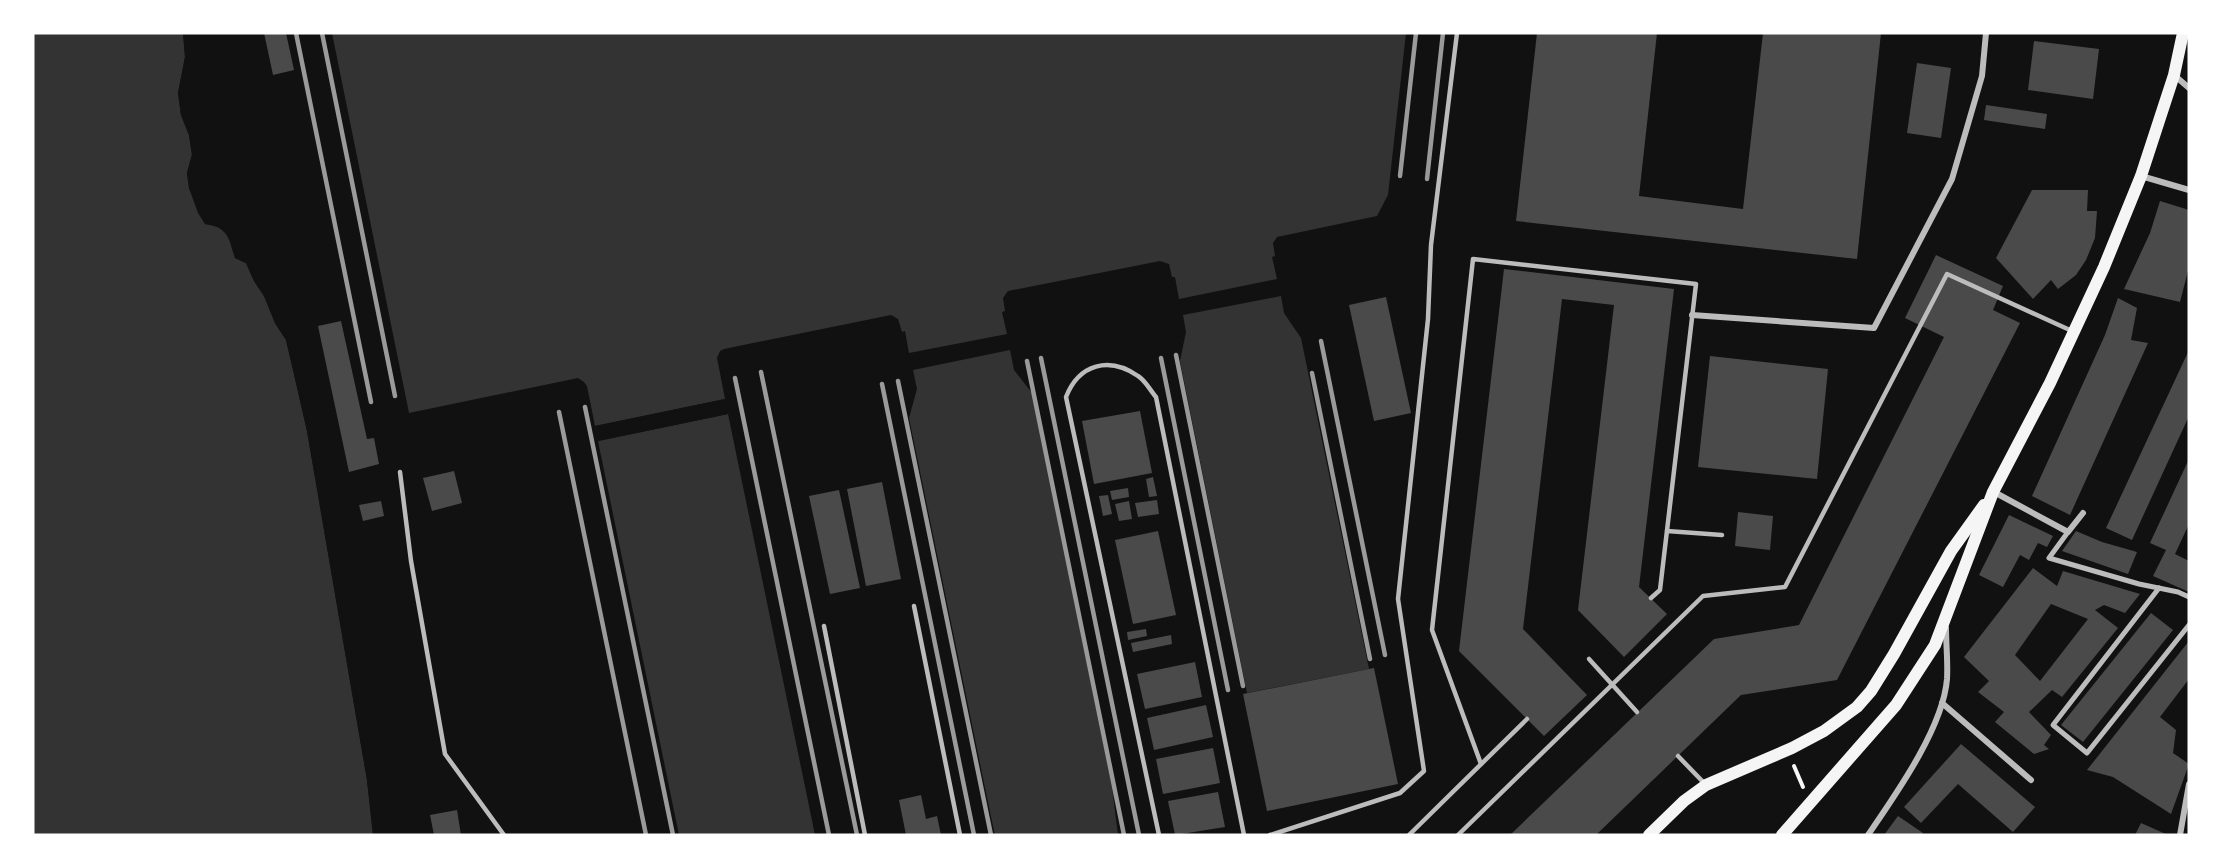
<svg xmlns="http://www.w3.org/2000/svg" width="2222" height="868" font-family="Jost,sans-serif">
  <rect width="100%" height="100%" fill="#111"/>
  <g fill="#333">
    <path d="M33,33H183L185,57L178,93L181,115L189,135L192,155L187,173L189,188L205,224C228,227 229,238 235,258L246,263L254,281L264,296L275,323L286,340L294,374L307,431L367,780L373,835H33Z"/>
    <path d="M332,33H1406L1388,195L1377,216L1277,237L1273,243L1275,256L1272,257L1277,279L1179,299L1175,277H1172L1169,264L1160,261L1008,291L1003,298L1005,311L1002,312L1007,334L909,353L905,331L902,332L898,319L891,315L724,349L720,351L717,358L725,399L595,426L587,386L584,382L578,378L409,413Z"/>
    <path d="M1281,296L1284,313L1301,338L1369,669L1247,693L1180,361L1186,332L1183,315Z"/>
    <path d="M1010,350L1014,370L1032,393L1112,787L1118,835H995L990,812L909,418L917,389L913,370Z"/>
    <path d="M728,414L815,835H679L598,441Z"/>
  </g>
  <g fill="#111">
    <path d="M183,33H186L188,57L181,94L184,114L192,135L195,154L190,174L192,187L201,212L207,221L219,223L230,233L237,255L249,261L256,279L267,295L277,322L289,339L297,374L310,430L370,779L376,835H373L367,780L307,431L286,340L275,323L264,296L254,281L246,263L235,258L228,235L218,226L205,224L198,213L189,188L187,173L192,154L189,135L181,115L178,93L185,57Z"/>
    <path d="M725,399L726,402L595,429V426Z"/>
    <path d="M727,411L728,414L598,441L597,438Z"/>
  </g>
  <g fill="#4a4a4a" fill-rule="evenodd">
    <path d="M264,33H286L294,70L273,75Z"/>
    <path d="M1537,33H1657L1639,196L1743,209L1763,33H1881L1857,259L1516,221Z"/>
    <path d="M2034,41L2099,49L2093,99L2028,90Z"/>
    <path d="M1917,63L1951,68L1941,138L1907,133Z"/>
    <path d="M1986,105L2047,114L2045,129L1984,120Z"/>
    <path d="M2032,190H2088L2087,211H2097L2095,238L2086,260L2076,275L2058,289L2051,280L2033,299L1996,258Z"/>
    <path d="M2160,201L2189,210V267L2180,302L2124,289L2150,233Z"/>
    <path d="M1936,255L2003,286L1993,310L2020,323L1837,680L1741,695L1596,835H1510L1714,639L1799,625L1944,337L1905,318Z"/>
    <path d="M1504,269L1674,289L1639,587L1667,614L1624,657L1578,610L1614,305L1562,299L1523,629L1587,695L1544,736L1459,651Z"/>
    <path d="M1386,297L1411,413L1374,421L1349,305Z"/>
    <path d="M2118,298L2137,308L2131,340L2148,343L2070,515L2032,496L2105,335Z"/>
    <path d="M341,321L367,439L374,438L379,464L349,472L318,326Z"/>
    <path d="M2189,350V416L2132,540L2106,528Z"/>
    <path d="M1710,356L1828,369L1817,479L1698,467Z"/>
    <path d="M1140,411L1152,473L1094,484L1082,421Z"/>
    <path d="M2189,459V524L2175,554L2189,561V592L2153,576L2166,550L2150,543Z"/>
    <path d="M454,471L462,503L432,511L423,478Z"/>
    <path d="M1153,477L1157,496L1149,497L1146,479Z"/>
    <path d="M882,482L901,579L866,586L847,489Z"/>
    <path d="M1128,488L1129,497L1112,500L1110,491Z"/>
    <path d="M839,490L860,588L830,594L809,496Z"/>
    <path d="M1108,495L1112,514L1103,516L1099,496Z"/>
    <path d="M1157,500L1159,514L1138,517L1135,503Z"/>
    <path d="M381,501L384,516L363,521L359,505Z"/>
    <path d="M1129,501L1132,519L1119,521L1115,504Z"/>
    <path d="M1738,512L1773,516L1770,550L1735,546Z"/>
    <path d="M2009,515L2053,536L2047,547L2038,543L2029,560L2020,555L2003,587L1979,575Z"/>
    <path d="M1158,531L1176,615L1133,624L1115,540Z"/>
    <path d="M2076,531L2102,542L2137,552L2128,574L2062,551Z"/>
    <path d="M2033,568L2057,586L2063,571L2140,594L2125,613L2104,605L2095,610L2118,628L2062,697L2052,690L2029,712L2051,735L2044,745L2049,749L2034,754L1995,722L2004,712L1978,692L1989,681L1964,657ZM2051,604L2088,619L2040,681L2015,655Z"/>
    <path d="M2151,613L2173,630L2083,742L2061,725Z"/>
    <path d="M1146,629L1147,636L1128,640L1127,632Z"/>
    <path d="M1171,635L1172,644L1133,652L1131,643Z"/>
    <path d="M2189,641V679L2160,717L2176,730L2173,753L2189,764L2171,814L2113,777L2087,770Z"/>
    <path d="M1195,662L1202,697L1145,709L1137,674Z"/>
    <path d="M1374,668L1398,784L1267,811L1243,694Z"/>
    <path d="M1206,705L1213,737L1154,750L1147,718Z"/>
    <path d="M1961,744L2035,807L2013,832L1958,784L1921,823L1904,807Z"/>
    <path d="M1213,748L1220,783L1163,794L1156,759Z"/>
    <path d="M1218,792L1225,827L1175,835L1168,801Z"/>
    <path d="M921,795L926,819L937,816L941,835H906L899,800Z"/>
    <path d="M457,810L461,835H434L430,815Z"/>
    <path d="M1898,816L1923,833L1922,835H1884Z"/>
    <path d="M2141,823L2168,835H2135Z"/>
  </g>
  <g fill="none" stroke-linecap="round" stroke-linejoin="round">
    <path stroke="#f5f5f5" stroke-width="4" d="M1794,766L1803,787"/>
    <g stroke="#bcbcbc" stroke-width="4.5">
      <path d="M400,472L411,561L445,754L504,835"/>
      <path d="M1667,531L1722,535"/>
      <path d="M914,606L960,835"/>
      <path d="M824,626L865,835"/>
      <path d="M1589,659L1637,712"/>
      <path d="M1678,756L1706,785"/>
      <path d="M1481,764L1432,630L1473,259L1696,284L1660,590L1651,598"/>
      <path d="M1159,835L1066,397C1079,364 1109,356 1138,376C1145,380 1150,390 1156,397L1244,835"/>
      <path d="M1270,835L1400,793L1424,771L1398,599L1428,319L1431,245L1457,33"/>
      <path d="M1409,835L1527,719"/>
      <path d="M1458,835L1703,596L1785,587L1947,274L2072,331"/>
    </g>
    <g stroke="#bcbcbc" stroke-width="5">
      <path d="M2068,532L2049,558L2139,584L2178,592L2189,597"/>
      <path d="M2159,588L2053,725L2087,753L2189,625"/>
    </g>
    <g stroke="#bcbcbc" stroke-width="6">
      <path d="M2174,75L2189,88"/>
      <path d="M2141,176L2189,190"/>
      <path d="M1692,315L1874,328L1952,179L1982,76L1986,33"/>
      <path d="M1994,492L2068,532L2083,513"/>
      <path d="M1942,703L2031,780"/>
      <path d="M1868,835C1896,794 1943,728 1947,679C1948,662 1946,645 1946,628"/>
      <path d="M2180,835L2189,784"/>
    </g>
    <g stroke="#f5f5f5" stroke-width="12">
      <path d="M1649,835L1684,801L1706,785L1792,748L1824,731L1857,707L1871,691L1894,654L1951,551L1984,505"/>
      <path d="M1782,835L1896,705L1935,645L1993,492L2050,383L2104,267L2141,176L2174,75L2183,33"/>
    </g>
    <g stroke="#9a9a9a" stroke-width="4.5">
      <path d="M296,33L371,402"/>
      <path d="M322,33L395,396"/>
      <path d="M1400,176L1416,33"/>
      <path d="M1427,179L1443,33"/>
      <path d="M1321,341L1385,655"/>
      <path d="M1176,355L1243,686"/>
      <path d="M1041,358L1139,835"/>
      <path d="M1161,358L1228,690"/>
      <path d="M1027,361L1124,835"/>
      <path d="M761,372L857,835"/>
      <path d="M1312,373L1370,659"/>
      <path d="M735,378L829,835"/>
      <path d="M898,381L991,835"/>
      <path d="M882,384L974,835"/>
      <path d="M585,407L673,835"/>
      <path d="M559,412L646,835"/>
    </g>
  </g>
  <rect width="2222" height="868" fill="none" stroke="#ffffff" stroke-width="69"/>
</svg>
